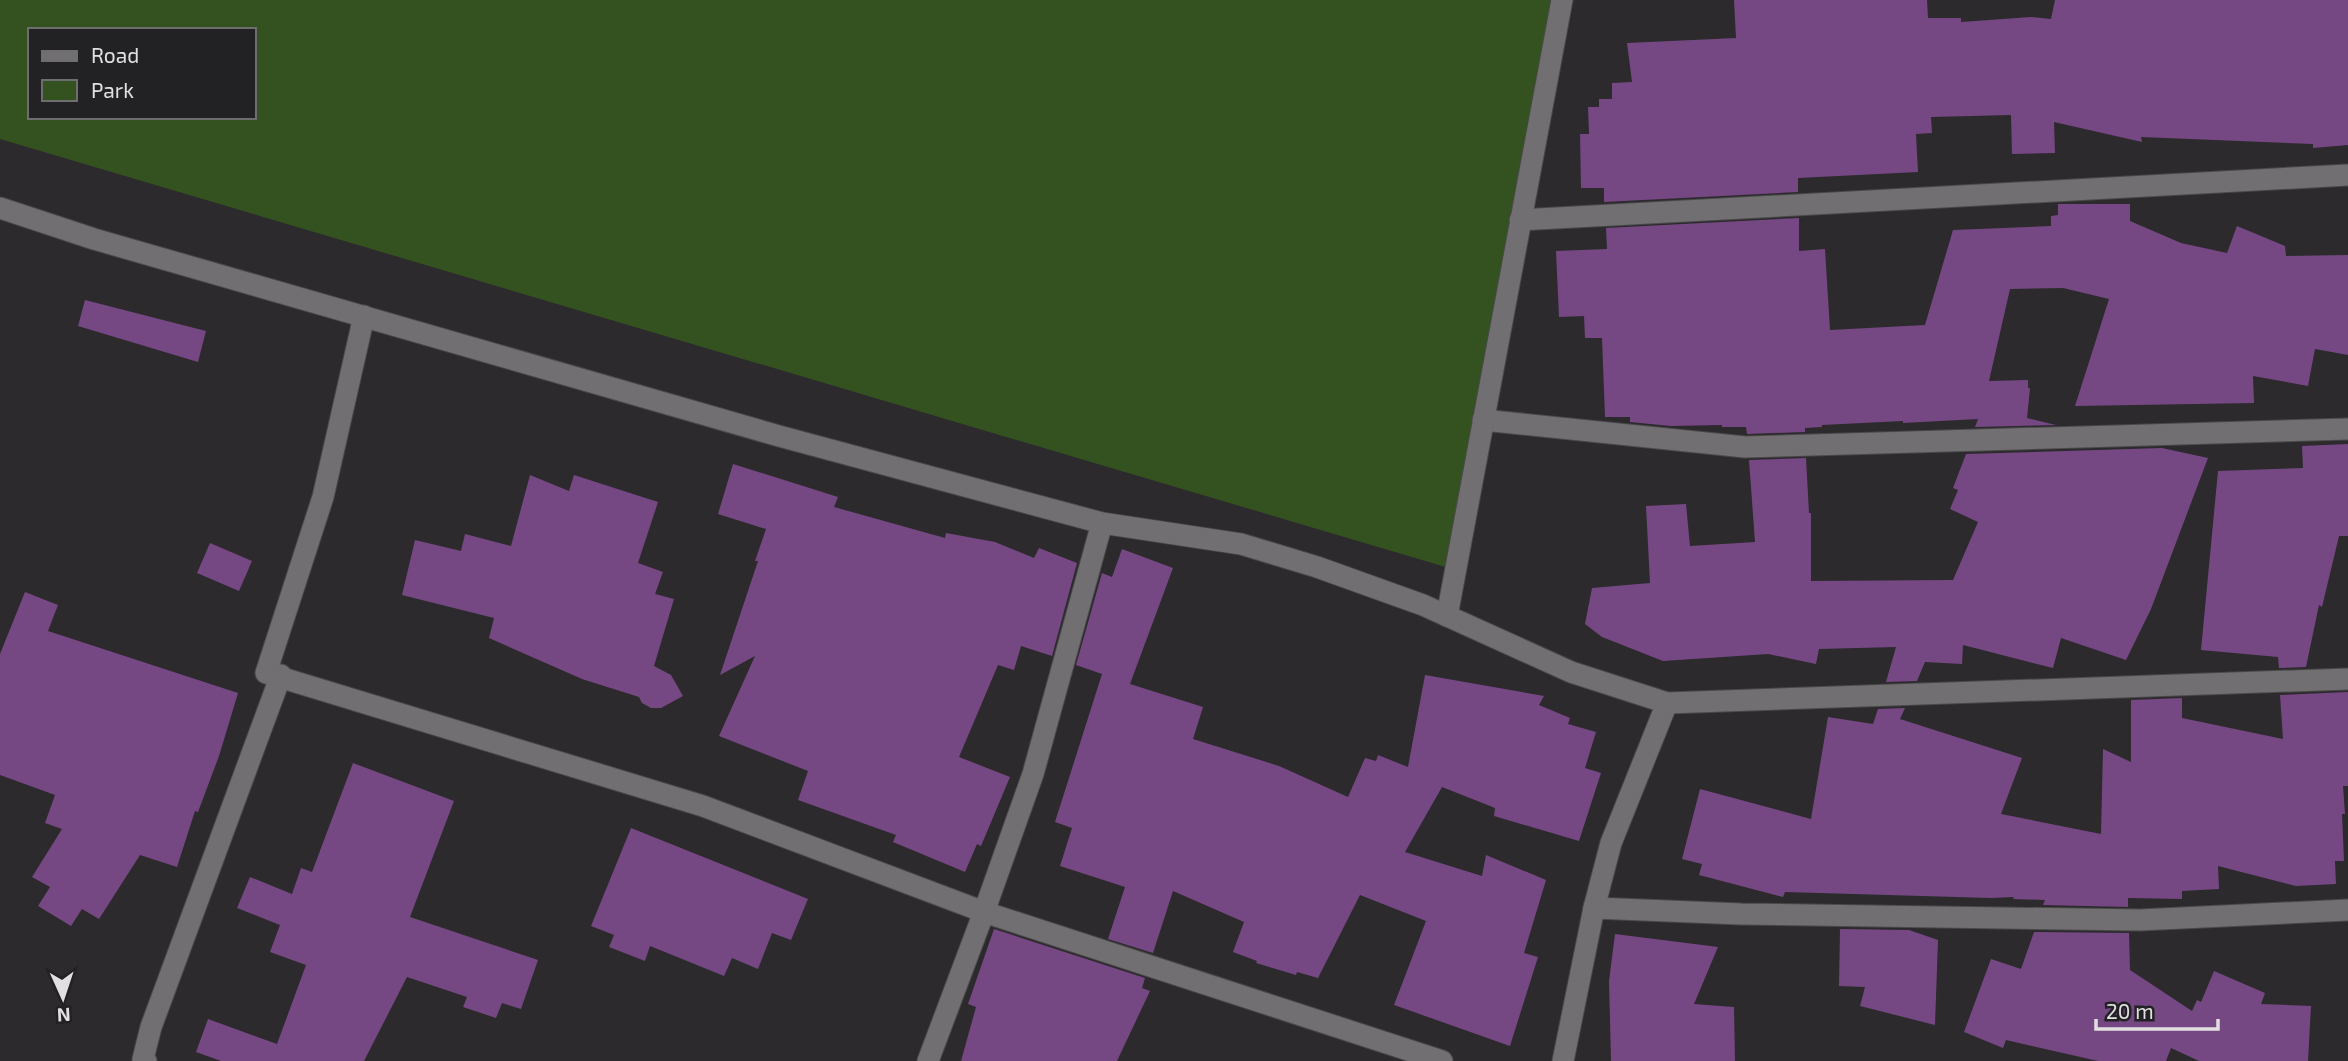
<svg xmlns="http://www.w3.org/2000/svg" width="2348" height="1061" font-family="'Exo 2',sans-serif">
  <rect width="100%" height="100%" fill="#2c2a2d"/>
  <path fill="#345220" fill-rule="evenodd" d="M0,0H1558L1449,568L0,139ZM30,30H254V117H30Z"/>
  <g fill="#754883">
    <path d="M1734,0H1927L1928,18H1961V22L2031,17L2051,19L2055,0H2348V145L2313,148V144L2141,137L2142,142L2054,122L2055,153L2012,154L2011,115L1931,117L1932,133L1916,134L1918,172L1798,178V192L1604,202V188H1581L1580,134H1589L1588,107H1599V99H1612V83L1632,82L1627,43L1736,38Z"/>
    <path d="M2058,204H2130V221L2181,243L2227,253L2237,226L2285,246L2286,256L2348,255V355L2315,349L2308,386L2253,376L2254,403L2075,406L2109,299L2063,288L2010,289L1989,381L2028,380V388H2030L2027,418L2056,425L1975,427L1978,419L1903,423V421L1822,425V427L1805,428V432L1747,434L1746,427H1722V425L1671,426L1630,422V417H1605L1602,338H1585L1584,316L1559,317L1556,251L1607,249L1606,228L1799,218V251L1825,249L1830,330L1925,325L1953,230L2051,226V216L2058,215Z"/>
    <path d="M85,300L206,331L198,362L78,326Z"/>
    <path d="M2348,444V536H2339L2322,607L2319,605L2306,667L2279,668L2278,657L2201,650L2218,471L2303,468L2302,446Z"/>
    <path d="M2162,448L2208,458L2151,609L2126,660L2061,638L2053,668L1963,645L1962,664L1925,662L1917,681L1886,682L1896,647L1819,649L1816,664L1768,654L1663,661L1602,637L1585,624L1592,588L1650,583L1646,506L1686,504L1690,546L1755,542L1749,460L1806,458L1809,513H1811V581L1953,580L1978,522L1950,509L1958,490L1953,488L1966,454Z"/>
    <path d="M733,464L838,497L834,507L945,538L946,533L995,542L1034,558L1039,548L1077,563L1052,656L1021,646L1014,670L998,665L959,757L1010,777L981,846L977,844L965,872L893,842L896,835L798,800L808,771L719,736L755,656L720,675L758,561H755L766,529L718,514Z"/>
    <path d="M530,475L569,491L574,475L658,502L638,563L663,572L655,594L674,599L654,666L671,675L683,696L661,708H651L642,703L639,697L582,679L489,638L494,618L402,595L415,540L461,551L465,534L511,546Z"/>
    <path d="M210,543L252,561L239,591L197,573Z"/>
    <path d="M1122,549L1173,568L1130,684L1203,707L1193,739L1279,766L1348,797L1365,758L1376,761L1378,755L1408,767L1425,675L1544,696L1539,705L1570,718L1568,724L1596,732L1585,768L1601,773L1579,841L1494,816L1495,808L1442,787L1405,852L1482,876L1486,855L1546,880L1524,953L1538,957L1510,1046L1394,1005L1426,921L1360,895L1318,978L1297,972L1296,975L1256,963L1257,961L1233,952L1244,922L1173,891L1153,953L1108,939L1125,887L1060,866L1072,828L1055,822L1102,674L1076,665L1102,573L1112,577Z"/>
    <path d="M25,592L58,605L48,631L238,693L219,756L198,812L195,811L177,867L140,855L99,919L82,909L71,926L38,906L50,887L32,877L62,829L45,823L55,795L0,775V654Z"/>
    <path d="M2348,692V786H2343L2345,814H2342L2344,861H2335L2336,884L2296,886L2218,866L2219,889L2182,891V899L2128,898V907L2043,905L2045,900L2013,899L2014,897L1991,898L1785,892L1783,897L1699,875L1702,864L1682,859L1700,789L1811,819L1828,717L1873,724L1878,709L1905,708L1900,719L2022,758L2001,814L2101,834L2103,749L2131,762V700L2182,698V718L2283,739L2280,695Z"/>
    <path d="M353,763L454,801L410,917L538,960L521,1009L502,1003L496,1018L463,1007L467,997L407,977L364,1061H221L196,1052L208,1019L277,1044L306,965L270,952L280,925L237,908L250,877L292,894L301,868L312,872Z"/>
    <path d="M631,828L808,899L791,940L772,933L758,969L732,958L724,976L650,946L645,961L609,947L614,935L591,926Z"/>
    <path d="M994,929L1145,978L1142,988L1150,991L1117,1061H961L976,1007L968,1004Z"/>
    <path d="M1840,929L1909,930L1938,940L1935,1025L1860,1006L1865,987L1839,986Z"/>
    <path d="M2034,932L2129,933L2130,970L2192,1011L2197,1000L2201,1002L2214,971L2265,993L2261,1004L2311,1006L2308,1061H2199L2171,1048L2166,1061H2098L2006,1040L2003,1048L1964,1032L1991,959L2021,969Z"/>
    <path d="M1615,934L1718,947L1694,1004L1734,1007L1735,1061H1611L1609,981Z"/>
  </g>
  <g fill="none" stroke-linecap="round" stroke-linejoin="round">
    <g stroke="#4a484a" stroke-width="23">
      <g id="minor">
        <path d="M0,208L94,239L779,436L1102,523L1241,544L1317,567L1423,605L1571,672L1667,703L2348,679"/>
        <path d="M1520,220L2348,175"/>
        <path d="M364,316L323,497L266,673L703,806L984,912L1442,1061"/>
        <path d="M1483,420L1745,447L2348,429"/>
        <path d="M1447,616L1562,0"/>
        <path d="M1594,908L1741,914L2140,920L2348,910"/>
        <path d="M146,1061L143,1059L151,1027L281,675"/>
        <path d="M928,1061L984,912L1033,774L1102,523"/>
        <path d="M1563,1061L1594,908L1611,843L1667,703"/>
      </g>
    </g>
    <use href="#minor" stroke="#716f72" stroke-width="21"/>
  </g>
  <rect x="28" y="28" width="228" height="91" fill="#222123" stroke="#6e6d6f" stroke-width="2"/>
  <rect x="42" y="51" width="35" height="10" fill="#716f72" stroke="#6e6d6f" stroke-width="2"/>
  <text x="91" y="63" font-size="21" fill="#e1dfe1">Road</text>
  <rect x="42" y="80" width="35" height="21" fill="#345220" stroke="#6e6d6f" stroke-width="2"/>
  <text x="91" y="98" font-size="21" fill="#e1dfe1">Park</text>
  <g transform="translate(63 998) rotate(177)" stroke="#222123" stroke-width="5" paint-order="stroke">
  <path d="M0-5L12 26L0 18L-12 26Z" fill="#e1dfe1"/>
  <text y="-10" font-size="19" font-weight="bold" text-anchor="middle" fill="#e1dfe1">N</text>
  </g>
  <path d="M2096 1019v10h122v-10" fill="none" stroke="#e1dfe1" stroke-width="3.5"/>
  <text x="2106" y="1019" font-size="21" fill="#e1dfe1" stroke="#222123" stroke-width="5" paint-order="stroke">20 m</text>
</svg>
